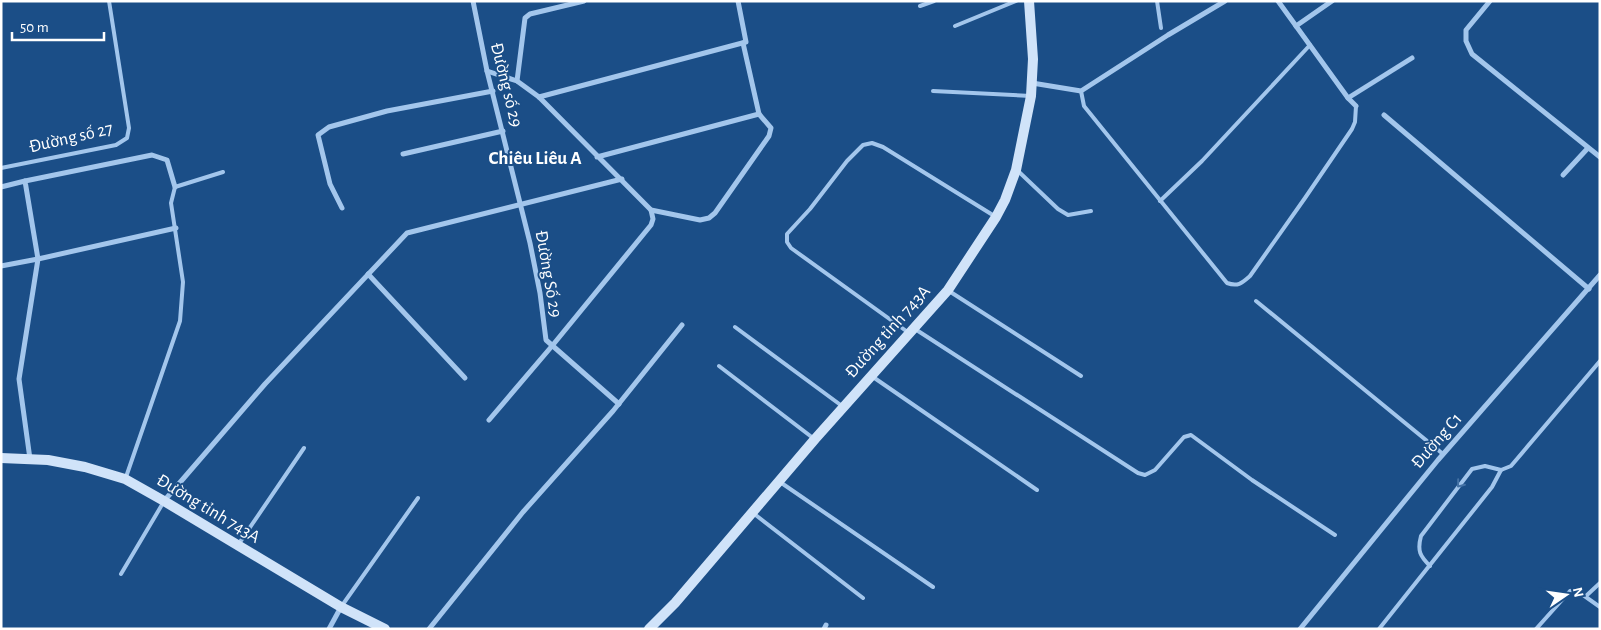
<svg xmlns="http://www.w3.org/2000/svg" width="1601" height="630" font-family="'Alegreya Sans',sans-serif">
  <rect width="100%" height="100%" fill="#1b4e87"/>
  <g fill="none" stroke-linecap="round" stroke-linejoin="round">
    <g stroke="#a3c6ec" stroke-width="4">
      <path d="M1157,1L1161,28"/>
      <path d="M920,6L934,1"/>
      <path d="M955,26L1016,1"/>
      <path d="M933,91L1031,96"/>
      <path d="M1081,91L1084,106L1227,283C1238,287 1242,283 1250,276L1305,198L1352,129L1355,122L1356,106"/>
      <path d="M1,168L116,145L127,138L129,128L109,1"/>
      <path d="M1018,171L1058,209L1068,215L1091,211"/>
      <path d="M1160,201L1202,161L1310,45"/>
      <path d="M949,291L1081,376"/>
      <path d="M1256,301L1443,454"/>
      <path d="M735,327L842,406"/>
      <path d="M915,329L1138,473L1145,475L1155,470L1184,437L1191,435L1252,480L1335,535"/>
      <path d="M909,333L791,248L787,242V234L810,209L847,161L863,145L872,143L883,147L996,217"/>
      <path d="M719,366L813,438"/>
      <path d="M873,377L1037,490"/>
      <path d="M126,477L180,321L183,282L171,203L175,187L223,172"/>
      <path d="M780,482L933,587"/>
      <path d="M753,513L863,598"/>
      <path d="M238,545L304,448"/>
      <path d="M1430,566C1420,556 1417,551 1421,536L1472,469L1485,466L1501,470L1511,466L1600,361"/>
      <path d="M121,574L163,503"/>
      <path d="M1586,596L1600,583"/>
      <path d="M341,607L418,498"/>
      <path d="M1379,629L1492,487L1501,470"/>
      <path d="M1536,629L1570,591L1576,590L1600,607"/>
    </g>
    <g stroke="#a3c6ec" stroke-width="5">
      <path d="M473,1L487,71L530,243L540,293L546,340L619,404"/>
      <path d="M1278,1L1348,98L1356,106"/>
      <path d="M1490,1L1466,30V41L1472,54L1600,157"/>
      <path d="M1296,26L1332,1"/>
      <path d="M743,43L759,114"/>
      <path d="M487,71L517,81L539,97L651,210L700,220L709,218L715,213L769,136L771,128L759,114L597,157"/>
      <path d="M517,81L525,18L530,14L584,1"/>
      <path d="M1032,83L1081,91L1168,35L1225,1"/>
      <path d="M539,97L746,42L738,1"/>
      <path d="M1348,98L1412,58"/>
      <path d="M1384,115L1589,289"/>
      <path d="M403,154L503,131"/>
      <path d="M1563,175L1588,148"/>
      <path d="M1,187L25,181"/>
      <path d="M342,208L330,184L318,135L329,127L387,111L493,91"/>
      <path d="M1,266L38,259L25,181L152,155L167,160L175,187"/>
      <path d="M368,274L465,378"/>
      <path d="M489,420L552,346L651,225L653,219L651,210"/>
      <path d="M30,459L19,379L38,259L176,228"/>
      <path d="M164,501L265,384L407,233L622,179"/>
      <path d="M329,629L341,607"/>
      <path d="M429,629L523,512L613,411L682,325"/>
      <path d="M824,629L826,625"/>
      <path d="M1300,629L1438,460L1600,275"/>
    </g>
    <g stroke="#d0e3f9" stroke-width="10">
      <path d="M1,458L48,460L85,467L125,479L164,501L341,607L385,629"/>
      <path d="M649,629L675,603L815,439L948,290L996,217L1005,200L1016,170L1031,96L1033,59L1029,1"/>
    </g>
  </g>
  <defs><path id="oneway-chevron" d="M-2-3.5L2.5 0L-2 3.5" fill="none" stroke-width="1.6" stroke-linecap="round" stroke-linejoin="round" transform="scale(1.25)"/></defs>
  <use stroke="#4472a5" href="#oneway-chevron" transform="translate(1460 484) rotate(129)"/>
  <g text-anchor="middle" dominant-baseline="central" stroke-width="4" stroke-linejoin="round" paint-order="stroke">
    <g font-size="18" fill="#fff" stroke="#1b4e87">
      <text transform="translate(506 85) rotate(76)">Đường số 29</text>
      <text transform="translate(71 138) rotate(-13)">Đường số 27</text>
      <text transform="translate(548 274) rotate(80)">Đường Số 29</text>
      <text transform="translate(888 332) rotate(-48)">Đường tỉnh 743A</text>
      <text transform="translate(1437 441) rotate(-49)">Đường C1</text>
      <text transform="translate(208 509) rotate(31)">Đường tỉnh 743A</text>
    </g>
    <g font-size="19" font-weight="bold" fill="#fff" stroke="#1b4e87">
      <text x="535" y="158">Chiêu Liêu A</text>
    </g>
  </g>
  <rect width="1601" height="630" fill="none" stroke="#ffffff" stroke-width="5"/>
  <g transform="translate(1566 595) rotate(77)" stroke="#1b4e87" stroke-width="4" paint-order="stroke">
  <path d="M0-4L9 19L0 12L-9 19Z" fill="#ffffff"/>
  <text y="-8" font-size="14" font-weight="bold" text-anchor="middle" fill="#ffffff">N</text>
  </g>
  <path d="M12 32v8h92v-8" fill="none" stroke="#ffffff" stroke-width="2.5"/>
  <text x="20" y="32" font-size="15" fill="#ffffff" stroke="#1b4e87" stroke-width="4" paint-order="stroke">50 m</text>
</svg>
